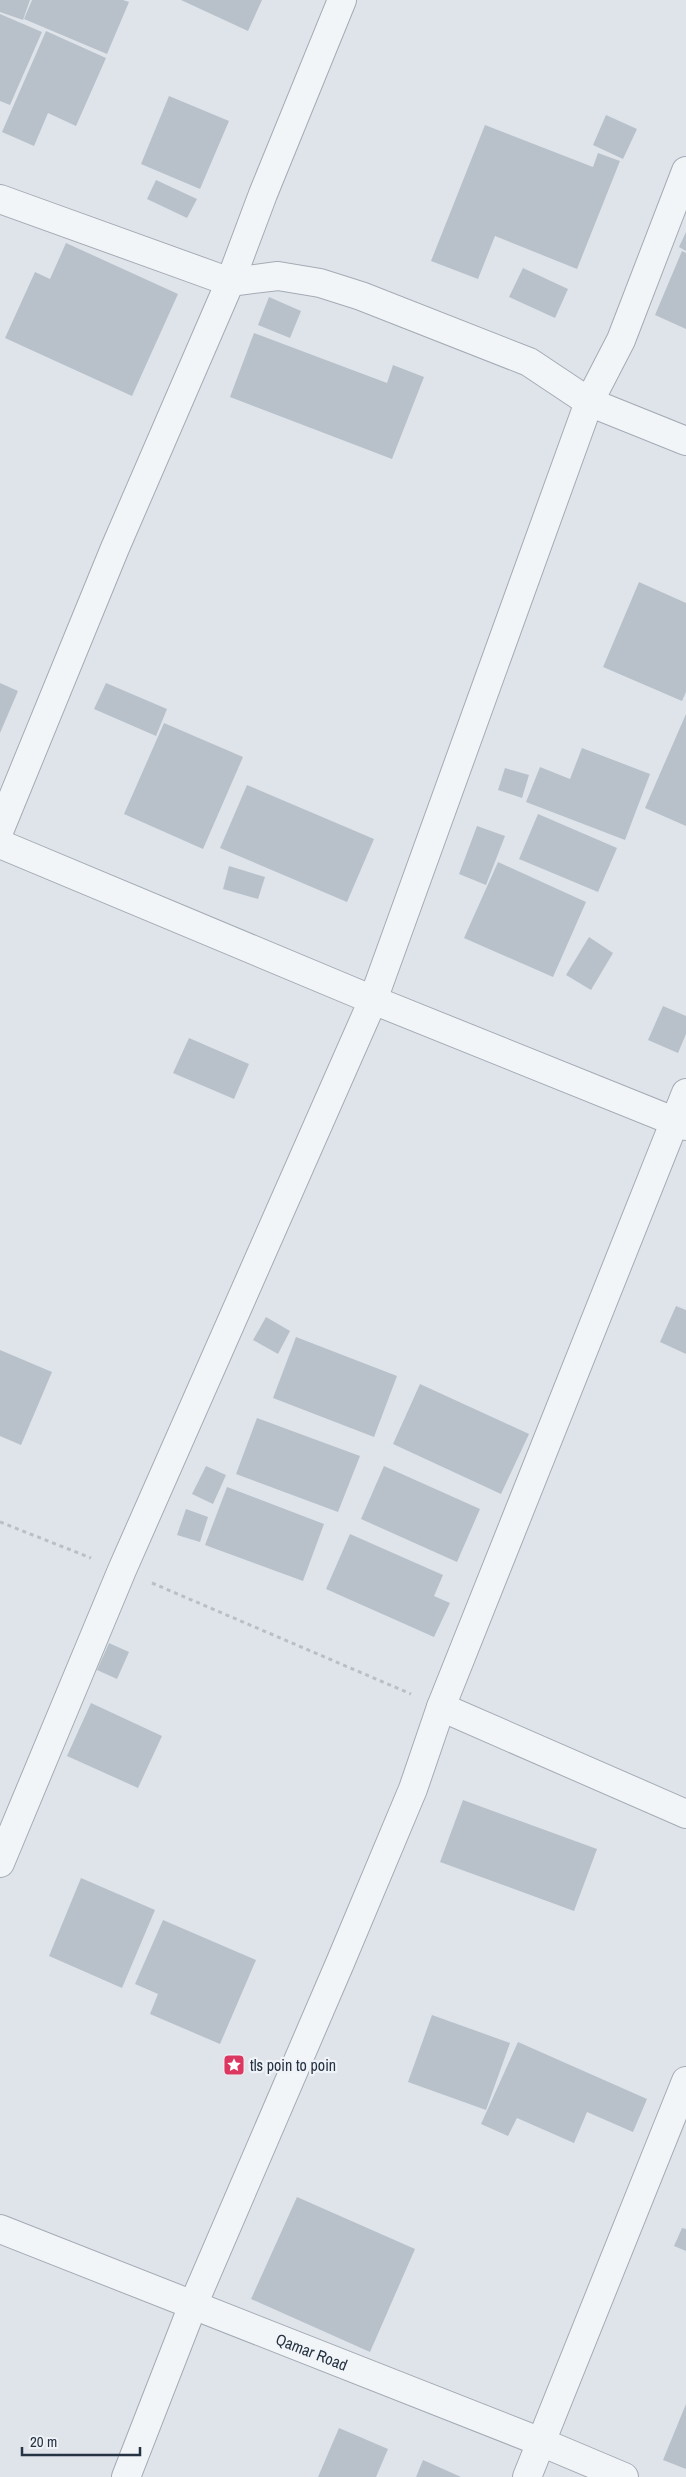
<svg xmlns="http://www.w3.org/2000/svg" width="686" height="2477" font-family="'Archivo Narrow',sans-serif">
  <rect width="100%" height="100%" fill="#dfe4ea"/>
  <g fill="#b8c1ca">
    <path d="M0,0H30L23,20L0,12Z"/>
    <path d="M32,0H123L129,2L107,54L24,19Z"/>
    <path d="M181,0H262L248,31Z"/>
    <path d="M0,14L42,32L10,105L0,101Z"/>
    <path d="M46,31L106,58L76,126L48,113L34,146L2,132Z"/>
    <path d="M169,96L229,121L200,189L141,164Z"/>
    <path d="M606,115L637,129L623,159L593,145Z"/>
    <path d="M485,125L593,167L598,153L620,161L577,269L495,236L478,279L431,261Z"/>
    <path d="M156,180L197,199L187,218L147,199Z"/>
    <path d="M686,232V251L679,247Z"/>
    <path d="M66,243L178,294L132,396L5,338L35,272L50,279Z"/>
    <path d="M682,251L686,253V329L655,315Z"/>
    <path d="M523,268L568,289L555,318L509,297Z"/>
    <path d="M269,297L301,311L290,338L258,325Z"/>
    <path d="M254,333L387,383L393,365L424,377L392,459L230,397Z"/>
    <path d="M639,582L686,603V692L682,701L603,667Z"/>
    <path d="M0,683L18,691L0,733Z"/>
    <path d="M106,683L167,709L156,736L94,709Z"/>
    <path d="M686,714V826L645,808Z"/>
    <path d="M164,723L243,757L203,849L124,814Z"/>
    <path d="M582,748L650,774L625,840L526,802L540,767L570,779Z"/>
    <path d="M505,768L529,775L522,798L498,790Z"/>
    <path d="M247,785L374,839L347,902L220,848Z"/>
    <path d="M538,814L617,848L598,892L519,859Z"/>
    <path d="M477,826L505,836L486,885L459,874Z"/>
    <path d="M498,862L586,902L553,977L464,938Z"/>
    <path d="M229,866L265,877L258,899L223,889Z"/>
    <path d="M589,937L613,953L591,990L566,975Z"/>
    <path d="M663,1006L686,1016V1034L678,1053L648,1040Z"/>
    <path d="M189,1038L249,1064L234,1099L173,1073Z"/>
    <path d="M676,1306L686,1310V1354L660,1342Z"/>
    <path d="M266,1317L290,1331L278,1354L253,1340Z"/>
    <path d="M296,1337L397,1376L374,1437L273,1398Z"/>
    <path d="M0,1350L52,1372L21,1445L0,1436Z"/>
    <path d="M420,1384L529,1434L501,1494L393,1444Z"/>
    <path d="M257,1418L360,1456L338,1512L236,1474Z"/>
    <path d="M206,1466L226,1475L213,1504L192,1494Z"/>
    <path d="M384,1466L480,1509L457,1562L361,1519Z"/>
    <path d="M227,1487L324,1524L303,1581L205,1545Z"/>
    <path d="M186,1509L208,1517L200,1542L177,1535Z"/>
    <path d="M350,1534L443,1575L434,1596L450,1603L434,1637L326,1589Z"/>
    <path d="M109,1643L129,1652L117,1679L97,1670Z"/>
    <path d="M91,1703L162,1736L138,1788L67,1756Z"/>
    <path d="M463,1800L597,1849L574,1911L440,1862Z"/>
    <path d="M81,1878L155,1910L122,1988L49,1956Z"/>
    <path d="M163,1920L256,1960L220,2044L150,2014L158,1994L135,1984Z"/>
    <path d="M432,2015L510,2043L486,2110L408,2082Z"/>
    <path d="M518,2042L647,2099L633,2132L587,2112L574,2143L517,2118L508,2136L481,2124Z"/>
    <path d="M297,2197L415,2249L370,2352L251,2299Z"/>
    <path d="M682,2228L686,2229V2251L674,2246Z"/>
    <path d="M686,2404V2469L663,2460Z"/>
    <path d="M339,2428L388,2449L376,2477H318Z"/>
    <path d="M423,2460L461,2477H416Z"/>
  </g>
  <g fill="none" stroke-linecap="round" stroke-linejoin="round">
    <g stroke="#a4abb5" stroke-width="30">
      <g id="minor">
        <path d="M0,199L230,282L278,276L320,283L361,296L529,362L589,402L686,441"/>
        <path d="M0,829L115,548L230,282L263,194L342,0"/>
        <path d="M0,844L373,1000L686,1126"/>
        <path d="M441,1707L686,1814"/>
        <path d="M0,1863L122,1570L373,1000L589,402L621,340L686,171"/>
        <path id="s1" d="M0,2229L541,2442L624,2477"/>
        <path d="M126,2477L193,2305L340,1963L413,1789L441,1707L686,1093"/>
        <path d="M527,2477L686,2081"/>
      </g>
    </g>
    <g stroke="#b9bfc5" stroke-width="3" stroke-dasharray="4 4" stroke-linecap="butt">
      <path d="M0,1522L91,1558"/>
      <path d="M152,1583L411,1694"/>
    </g>
    <use href="#minor" stroke="#f2f5f8" stroke-width="28"/>
  </g>
  <defs>
    <g id="sight-square" transform="scale(1.125)"><rect x="-9" y="-9" width="18" height="18" rx="4" fill="#dc3761" stroke="#eff3f7"/><path d="M0-6L1.8-2.2L6-1.7L2.9 1.2L3.7 5.4L0 3.3L-3.7 5.4L-2.9 1.2L-6-1.7L-1.8-2.2Z" fill="#fff"/></g>
  </defs>
  <g fill-rule="evenodd">
    <use href="#sight-square" x="234" y="2065"/>
  </g>
  <g text-anchor="middle" dominant-baseline="central" stroke-width="4.5" stroke-linejoin="round" paint-order="stroke">
    <g font-size="16" fill="#263343" stroke="#eff3f7" text-anchor="start">
      <text x="250" y="2065">tls poin to poin</text>
    </g>
    <g font-size="16" fill="#263343" stroke="#eff3f7">
      <text stroke="none"><textPath href="#s1" startOffset="335">Qamar Road</textPath></text>
    </g>
  </g>
  <path d="M22 2447v8h118v-8" fill="none" stroke="#263343" stroke-width="2.5"/>
  <text x="30" y="2447" font-size="15" fill="#263343" stroke="#eff3f7" stroke-width="4" paint-order="stroke">20 m</text>
</svg>
